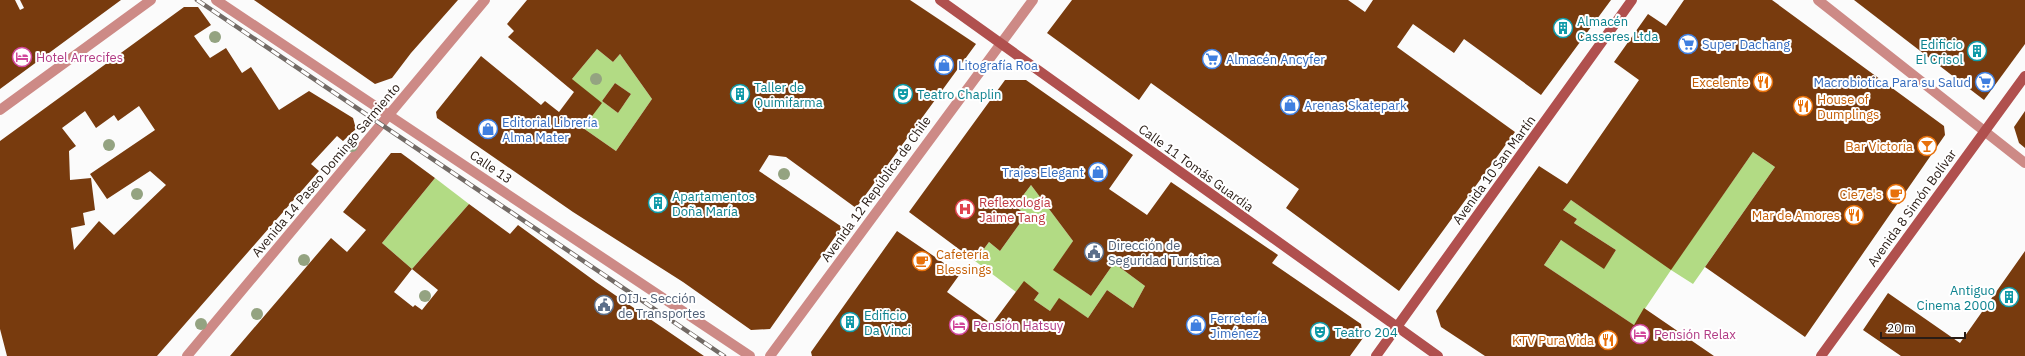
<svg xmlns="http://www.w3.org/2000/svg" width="2025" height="356" font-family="'IBM Plex Sans',sans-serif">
  <rect width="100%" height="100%" fill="#fbfbfb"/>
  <g fill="#b2db84" fill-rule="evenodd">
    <path d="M597,49L613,62L620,54L652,99L616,151L583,128L572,79ZM615,83L631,94L618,113L602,101Z"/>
    <path d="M1753,152L1775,167L1693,284L1671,270L1634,325L1544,265L1561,240L1604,268L1616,250L1574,223L1577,219L1563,210L1571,200L1671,269Z"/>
    <path d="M435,178L469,204L412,269L382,243Z"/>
    <path d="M1031,185L1073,241L1054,270L1091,296L1114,263L1145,286L1133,308L1107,290L1088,318L1059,299L1050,311L1034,300L1039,293L1024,282L1016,292L975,261L989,242L1000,251L1026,215L1015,206Z"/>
  </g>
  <g fill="#783b0e" fill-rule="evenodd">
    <path d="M0,0H15L20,10L24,8L20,0H121L0,89Z"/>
    <path d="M254,0H458L411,53L392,78L375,84Z"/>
    <path d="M527,0H910L976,44L856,208L786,157L769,155L759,171L842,227L770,329L751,330L683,282L573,212L437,118L436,112L481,56L541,105L545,101L559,112L574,92L508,37L514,31L507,24ZM597,49L613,62L620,54L652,99L616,151L583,128L602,103L572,79Z"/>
    <path d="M1072,0H1348L1365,12L1373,0H1611L1541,95L1464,39L1454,53L1413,24L1397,47L1515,132L1399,291L1286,208L1299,189L1151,83L1139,100L1047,33Z"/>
    <path d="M1684,0H1772L1944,126L1945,135L1805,337L1705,267L1775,167L1753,152L1671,270L1571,200L1563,210L1577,219L1574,223L1616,250L1604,269L1561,240L1544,265L1634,325L1644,308L1714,356H1485L1441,327L1436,311L1539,166L1567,184L1639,80L1614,62L1648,14L1666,26Z"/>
    <path d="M1854,0H2025V44L1984,100Z"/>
    <path d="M184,7H198L211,25L194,36L210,58L226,48L242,73L251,67L279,110L309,91L353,118L356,129L343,141L337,136L311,164L319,171L157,356H7L0,329V141ZM139,106L155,130L90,174L107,199L150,171L166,185L114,235L99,221L74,250L71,228L85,225L83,213L95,210L91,178L70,180L69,151L76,146L62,128L85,111L96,128L114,115L118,121Z"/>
    <path d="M1005,80H1026L1133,155L1109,189L1147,215L1171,182L1278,255L1272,263L1361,324L1363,338L1350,356H812L811,352L897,231L960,274L947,292L992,324L1024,281L1039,293L1034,300L1050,311L1059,298L1088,318L1107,290L1133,308L1145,286L1114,263L1091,296L1053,270L1073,241L1031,185L1015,206L1026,215L1000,251L989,242L975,261L909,212Z"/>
    <path d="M615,83L631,94L618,113L602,101Z"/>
    <path d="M2025,111V148L2019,143L2014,127Z"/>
    <path d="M391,153H401L435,178L382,243L412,269L394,292L413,307L415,305L422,310L438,290L412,269L469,204L510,234L518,225L596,282L704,356H230L331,238L347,252L366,230L343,212Z"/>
    <path d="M2025,251V356H1901L1863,330L1888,293L1960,343Z"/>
  </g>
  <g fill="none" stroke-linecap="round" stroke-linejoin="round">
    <g stroke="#cd8a86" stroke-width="10">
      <path d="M216,0L750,356"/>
      <path d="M1818,0L2025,163"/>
      <path d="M0,110L151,0"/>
      <path d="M187,356L485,0"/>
      <path d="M770,356L1033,0"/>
    </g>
    <g stroke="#b0504e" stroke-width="10">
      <path d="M940,0L1438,356"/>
      <path d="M1376,356L1632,0"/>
      <path d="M1821,356L2025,76"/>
    </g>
    <g stroke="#726a65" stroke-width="4.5">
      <path id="rail" d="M197,0L724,356"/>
    </g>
    <use href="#rail" stroke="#fff" stroke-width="3" stroke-dasharray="9" stroke-linecap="butt"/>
  </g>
  <g fill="#94a381">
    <circle cx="215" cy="37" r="6"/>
    <circle cx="596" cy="79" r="6"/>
    <circle cx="109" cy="145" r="6"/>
    <circle cx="352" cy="146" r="6"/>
    <circle cx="784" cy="174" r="6"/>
    <circle cx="137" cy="194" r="6"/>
    <circle cx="304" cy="260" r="6"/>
    <circle cx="425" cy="296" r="6"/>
    <circle cx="257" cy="314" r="6"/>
    <circle cx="201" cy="324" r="6"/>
  </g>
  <defs>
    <g id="building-ring" transform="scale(1)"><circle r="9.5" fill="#fff" stroke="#0f9aa8" stroke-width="1.5"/><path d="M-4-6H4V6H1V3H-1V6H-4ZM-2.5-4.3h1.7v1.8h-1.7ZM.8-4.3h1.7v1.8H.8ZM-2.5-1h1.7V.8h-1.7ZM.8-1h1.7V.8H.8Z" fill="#0f9aa8"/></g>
    <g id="supermarket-ring" transform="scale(1)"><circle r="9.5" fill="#fff" stroke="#3f7fe0" stroke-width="1.5"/><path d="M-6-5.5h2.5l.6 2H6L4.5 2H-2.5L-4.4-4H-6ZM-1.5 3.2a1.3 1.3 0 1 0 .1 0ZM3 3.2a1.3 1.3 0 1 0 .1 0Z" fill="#3f7fe0"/></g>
    <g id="hotel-ring" transform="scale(1)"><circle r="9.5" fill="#fff" stroke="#d1479c" stroke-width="1.5"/><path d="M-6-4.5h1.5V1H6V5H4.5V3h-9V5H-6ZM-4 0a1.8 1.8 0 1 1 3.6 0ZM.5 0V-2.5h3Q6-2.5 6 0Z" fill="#d1479c"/></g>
    <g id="shop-ring" transform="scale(1)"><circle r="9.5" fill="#fff" stroke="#3f7fe0" stroke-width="1.5"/><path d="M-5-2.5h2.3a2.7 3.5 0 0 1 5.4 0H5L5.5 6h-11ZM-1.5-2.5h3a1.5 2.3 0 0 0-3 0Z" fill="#3f7fe0"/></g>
    <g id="restaurant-ring" transform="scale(1)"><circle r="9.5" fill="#fff" stroke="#e8710a" stroke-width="1.5"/><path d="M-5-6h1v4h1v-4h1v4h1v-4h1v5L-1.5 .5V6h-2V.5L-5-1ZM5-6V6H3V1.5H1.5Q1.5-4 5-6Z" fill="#e8710a"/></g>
    <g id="theatre-ring" transform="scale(1)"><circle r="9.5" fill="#fff" stroke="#0f9aa8" stroke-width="1.5"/><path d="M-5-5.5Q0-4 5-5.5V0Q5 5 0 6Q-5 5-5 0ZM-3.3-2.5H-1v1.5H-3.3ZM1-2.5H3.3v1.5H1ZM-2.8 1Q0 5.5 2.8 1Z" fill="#0f9aa8"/></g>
    <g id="bar-ring" transform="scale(1)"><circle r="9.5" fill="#fff" stroke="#e8710a" stroke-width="1.5"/><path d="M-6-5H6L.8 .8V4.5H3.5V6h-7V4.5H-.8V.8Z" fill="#e8710a"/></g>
    <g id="cafe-ring" transform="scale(1)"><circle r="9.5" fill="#fff" stroke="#e8710a" stroke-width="1.5"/><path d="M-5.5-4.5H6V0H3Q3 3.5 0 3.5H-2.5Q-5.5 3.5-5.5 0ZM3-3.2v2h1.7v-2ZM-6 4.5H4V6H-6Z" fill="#e8710a"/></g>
    <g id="hospital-ring" transform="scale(1)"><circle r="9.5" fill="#fff" stroke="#e0444e" stroke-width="1.5"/><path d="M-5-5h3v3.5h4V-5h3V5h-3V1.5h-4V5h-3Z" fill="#e0444e"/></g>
    <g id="civic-ring" transform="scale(1)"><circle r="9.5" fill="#fff" stroke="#5c6f8a" stroke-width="1.5"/><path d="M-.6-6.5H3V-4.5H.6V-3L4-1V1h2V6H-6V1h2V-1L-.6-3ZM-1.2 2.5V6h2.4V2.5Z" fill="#5c6f8a"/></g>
  </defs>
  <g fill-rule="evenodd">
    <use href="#building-ring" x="1563" y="28"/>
    <use href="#supermarket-ring" x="1688" y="44"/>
    <use href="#building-ring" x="1977" y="51"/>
    <use href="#hotel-ring" x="22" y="57"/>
    <use href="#supermarket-ring" x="1212" y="59"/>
    <use href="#shop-ring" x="944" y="65"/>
    <use href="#restaurant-ring" x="1763" y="82"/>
    <use href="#supermarket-ring" x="1985" y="82"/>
    <use href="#building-ring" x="740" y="94"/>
    <use href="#theatre-ring" x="903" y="94"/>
    <use href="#shop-ring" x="1290" y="105"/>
    <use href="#restaurant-ring" x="1803" y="106"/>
    <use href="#shop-ring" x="488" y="129"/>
    <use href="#bar-ring" x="1927" y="146"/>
    <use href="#shop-ring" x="1098" y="172"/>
    <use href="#cafe-ring" x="1896" y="194"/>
    <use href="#building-ring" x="658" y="203"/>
    <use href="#hospital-ring" x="965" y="209"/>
    <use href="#restaurant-ring" x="1854" y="215"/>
    <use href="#civic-ring" x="1094" y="252"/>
    <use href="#cafe-ring" x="922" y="261"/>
    <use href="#building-ring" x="2009" y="297"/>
    <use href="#civic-ring" x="604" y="305"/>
    <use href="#building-ring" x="850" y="322"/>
    <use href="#hotel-ring" x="959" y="325"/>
    <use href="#shop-ring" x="1196" y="325"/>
    <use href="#theatre-ring" x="1320" y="332"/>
    <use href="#hotel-ring" x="1640" y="334"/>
    <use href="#restaurant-ring" x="1608" y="340"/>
  </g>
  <g text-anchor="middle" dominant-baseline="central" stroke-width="4" stroke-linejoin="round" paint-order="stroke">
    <g font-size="13" fill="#0d838f" stroke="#fff" text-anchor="start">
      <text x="1577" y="21">Almacén<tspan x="1577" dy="15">Casseres Ltda</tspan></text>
      <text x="1963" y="44" text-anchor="end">Edificio<tspan x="1963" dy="15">El Crisol</tspan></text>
      <text x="754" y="87">Taller de<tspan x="754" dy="15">Quimifarma</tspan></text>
      <text x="917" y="94">Teatro Chaplin</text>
      <text x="672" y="196">Apartamentos<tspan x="672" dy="15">Doña María</tspan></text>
      <text x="1995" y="290" text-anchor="end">Antiguo<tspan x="1995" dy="15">Cinema 2000</tspan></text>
      <text x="864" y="315">Edificio<tspan x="864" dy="15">Da Vinci</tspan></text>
      <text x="1334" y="332">Teatro 204</text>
    </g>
    <g font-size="13" fill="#366cbe" stroke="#fff" text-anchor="start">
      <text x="1702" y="44">Super Dachang</text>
      <text x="1226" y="59">Almacén Ancyfer</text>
      <text x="958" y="65">Litografía Roa</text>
      <text x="1971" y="82" text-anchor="end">Macrobiotica Para su Salud</text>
      <text x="1304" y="105">Arenas Skatepark</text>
      <text x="502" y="122">Editorial Librería<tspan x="502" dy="15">Alma Mater</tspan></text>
      <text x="1084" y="172" text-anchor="end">Trajes Elegant</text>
      <text x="1210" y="318">Ferretería<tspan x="1210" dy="15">Jiménez</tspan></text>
    </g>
    <g font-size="13" fill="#b23c85" stroke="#fff" text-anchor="start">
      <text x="36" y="57">Hotel Arrecifes</text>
      <text x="973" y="325">Pensión Hatsuy</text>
      <text x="1654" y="334">Pensión Relax</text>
    </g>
    <g font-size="13" fill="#c56008" stroke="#fff" text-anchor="end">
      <text x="1749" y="82">Excelente</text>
      <text x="1817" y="99" text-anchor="start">House of<tspan x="1817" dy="15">Dumplings</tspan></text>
      <text x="1913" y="146">Bar Victoria</text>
      <text x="1882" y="194">Cie7e's</text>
      <text x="1840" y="215">Mar de Amores</text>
      <text x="936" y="254" text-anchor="start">Cafetería<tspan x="936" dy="15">Blessings</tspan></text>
      <text x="1594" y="340">KTV Pura Vida</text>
    </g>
    <g font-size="13" fill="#291c15" stroke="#fff">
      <text transform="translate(491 167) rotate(34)">Calle 13</text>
      <text transform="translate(1196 168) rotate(36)">Calle 11 Tomás Guardia</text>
      <text transform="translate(326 170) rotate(-50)">Avenida 14 Paseo Domingo Sarmiento</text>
      <text transform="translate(1494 170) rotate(-54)">Avenida 10 San Martín</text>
      <text transform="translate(876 189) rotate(-54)">Avenida 12 República de Chile</text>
      <text transform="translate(1912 208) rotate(-54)">Avenida 8 Simón Bolívar</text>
    </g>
    <g font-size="13" fill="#be3a42" stroke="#fff" text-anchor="start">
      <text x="979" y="202">Reflexología<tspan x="979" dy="15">Jaime Tang</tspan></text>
    </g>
    <g font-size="13" fill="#4e5e75" stroke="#fff" text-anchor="start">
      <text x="1108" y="245">Dirección de<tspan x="1108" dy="15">Seguridad Turística</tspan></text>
      <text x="618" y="298">OIJ - Sección<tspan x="618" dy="15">de Transportes</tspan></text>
    </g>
  </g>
  <path d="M1881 332v6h84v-6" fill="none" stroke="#291c15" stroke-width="2"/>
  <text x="1887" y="332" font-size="12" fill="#291c15" stroke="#ffffff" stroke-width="3" paint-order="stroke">20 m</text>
</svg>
